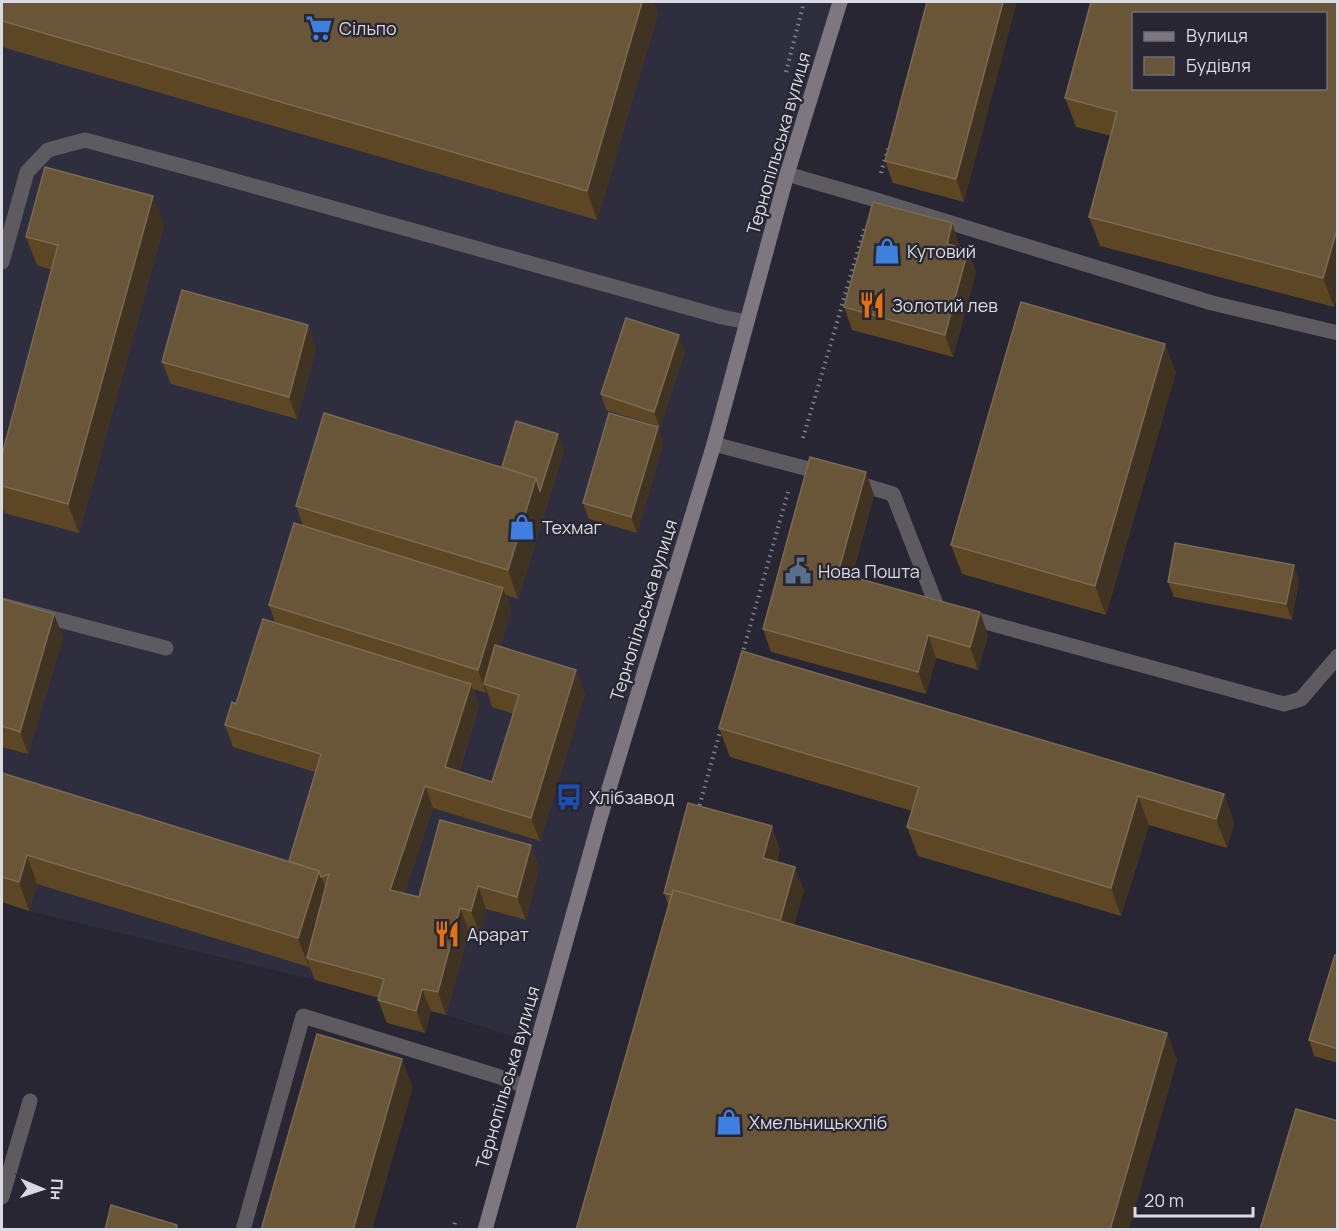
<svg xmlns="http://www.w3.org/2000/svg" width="1339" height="1231" font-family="Manrope,sans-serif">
  <rect width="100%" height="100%" fill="#272632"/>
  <path fill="#2f2e3f" d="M2,2H840L537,1044L446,1015L315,980L29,911L2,902Z"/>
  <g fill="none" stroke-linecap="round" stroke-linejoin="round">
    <g stroke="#80808a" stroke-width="4" stroke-dasharray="1.5 4.5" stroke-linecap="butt">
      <path d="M786,72L804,2"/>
      <path d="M881,173L888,149"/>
      <path d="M803,438L865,227"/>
      <path d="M742,655L788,492"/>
      <path d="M698,811L721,728"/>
      <path d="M453,1230L456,1219"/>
    </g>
    <g stroke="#5e5b60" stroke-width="15">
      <path d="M787,174L873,199L1212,303L1338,333"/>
      <path d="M2,262L27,172L48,150L85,140L200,171L722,317L747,322"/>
      <path d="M714,444L824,473"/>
      <path d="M853,482L893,494L938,609L1284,704L1301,699L1338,656"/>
      <path d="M2,605L166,648"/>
      <path d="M2,1197L30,1101"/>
      <path d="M243,1230L303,1016L497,1076L525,1086"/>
    </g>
    <path stroke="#7d7780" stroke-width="15" d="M485,1230L601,815L714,444L787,174L840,2"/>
  </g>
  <g fill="#5c4623" fill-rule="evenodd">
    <path d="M2,2L658,13L597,220L2,47Z"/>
    <path d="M927,2L964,202L893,183L885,161Z"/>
    <path d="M1338,2V294L1334,307L1100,246L1089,217L1111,136L1076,127L1065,98Z"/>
    <path d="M164,225L79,533L4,513L2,505V455L52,270L37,265L26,237Z"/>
    <path d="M960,246V247L976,272L953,357L852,330L844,307Z"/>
    <path d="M316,348L297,419L171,384L162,362Z"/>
    <path d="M685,351L660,427L606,410L601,394Z"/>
    <path d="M1176,372L1106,615L962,574L951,545Z"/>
    <path d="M663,443L637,533L589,519L583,503Z"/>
    <path d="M564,450L518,599L506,595L511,611L500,647L585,693L540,841L433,808L404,894L419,897L531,845L539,868L526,920L486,909L480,934L469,931L446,1015L431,1011L425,1033L387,1023L378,1000L379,998L315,980L309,965V967L37,884L29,911L2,902V773L289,861L315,772L233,747L225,725L236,704L275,622L269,605L303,526L296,506L502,467ZM473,689L486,693L487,691L492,707L514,714L492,782L459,772L479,706Z"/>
    <path d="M874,495L852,576L988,635L978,670L936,658L926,694L771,652L763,629Z"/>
    <path d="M1299,580L1292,620L1174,597L1168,582Z"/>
    <path d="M2,599L63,637L28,754L2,747Z"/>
    <path d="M719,728L1224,794L1234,823L1227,848L1149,825L1121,916L918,856L907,827L912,811L730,757Z"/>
    <path d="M780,849L777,862L804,890L794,925L1167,1033L1177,1061L669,906L664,893Z"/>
    <path d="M1338,956V1063L1314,1056L1309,1040Z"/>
  </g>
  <g fill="#413321">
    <path d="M642,2H654L658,13L597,220L587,191Z"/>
    <path d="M1003,2H1017L964,202L956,179Z"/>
    <path d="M153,196L164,225L79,533L68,504Z"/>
    <path d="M952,223L960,246L955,266L947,244Z"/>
    <path d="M1338,226V294L1334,307L1323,278Z"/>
    <path d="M968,250L976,272L953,357L945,335Z"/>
    <path d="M308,325L316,348L297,419L289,397Z"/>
    <path d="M679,335L685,351L660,427L654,412Z"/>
    <path d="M1165,344L1176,372L1106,615L1095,586Z"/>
    <path d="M658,427L663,443L637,533L631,517Z"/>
    <path d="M558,434L564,450L518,599L508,570L536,478Z"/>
    <path d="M866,472L874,495L846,596L838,573Z"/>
    <path d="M1294,565L1299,580L1292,620L1286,604Z"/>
    <path d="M503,588L511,611L488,686L484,684L487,691L486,693L478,670Z"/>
    <path d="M980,612L988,635L978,670L970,647Z"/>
    <path d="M54,614L63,637L28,754L20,732Z"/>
    <path d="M928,635L936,658L926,694L918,672Z"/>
    <path d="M576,670L585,693L540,841L531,818Z"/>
    <path d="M471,684L479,706L453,790L445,767Z"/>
    <path d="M425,786L433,808L398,913L390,890Z"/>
    <path d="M1224,794L1234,823L1227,848L1216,819Z"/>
    <path d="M1138,796L1149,825L1121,916L1111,888Z"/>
    <path d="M772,826L780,849L772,881L763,858Z"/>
    <path d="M531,845L539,868L526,920L517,897Z"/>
    <path d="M27,855L37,884L29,911L19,882Z"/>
    <path d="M795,867L804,890L788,947L779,924Z"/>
    <path d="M319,871L330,900L307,958L309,965V967L298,938Z"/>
    <path d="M478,886L486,909L480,934L471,911Z"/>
    <path d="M460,908L469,931L446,1015L438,992Z"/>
    <path d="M422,989L431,1011L425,1033L416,1011Z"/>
    <path d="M1167,1033L1177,1061L1129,1230H1110Z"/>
    <path d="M402,1059L413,1088L372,1230H353Z"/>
  </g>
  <g fill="#695638" stroke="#7b6b52" stroke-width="1.5" fill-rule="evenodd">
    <path d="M2,2H642L587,191L2,21Z"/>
    <path d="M927,2H1003L956,179L885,161Z"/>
    <path d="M1091,2H1338V226L1323,278L1089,217L1117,112L1065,98ZM1134,14H1326V88H1134Z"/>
    <path d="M45,167L153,196L68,504L2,486V455L58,245L26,237Z"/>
    <path d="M873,202L952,223L947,244L968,250L945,335L844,307Z"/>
    <path d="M182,290L308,325L289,397L162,362Z"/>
    <path d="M1021,302L1165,344L1095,586L951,545Z"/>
    <path d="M626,318L679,335L654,412L601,394Z"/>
    <path d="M324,413L536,478L508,570L296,506Z"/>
    <path d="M609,413L658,427L631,517L583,503Z"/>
    <path d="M516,421L558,434L540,491L536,478L502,467Z"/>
    <path d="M810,457L866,472L838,573L980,612L970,647L928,635L918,672L763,629Z"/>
    <path d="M294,523L503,588L478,670L269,605Z"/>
    <path d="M1175,543L1294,565L1286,604L1168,582Z"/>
    <path d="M2,599L54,614L20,732L2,726Z"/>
    <path d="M263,619L471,684L445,767L492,782L519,695L484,684L495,645L576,670L531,818L425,786L390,890L419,897L440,820L531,845L517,897L478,886L471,911L460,908L438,992L422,989L416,1011L378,1000L384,979L307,958L329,874L321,877L319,871L289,861L321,754L225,725L232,702L236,704Z"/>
    <path d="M742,651L1224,794L1216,819L1138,796L1111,888L907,827L919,787L719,728Z"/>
    <path d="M2,773L319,871L298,938L27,855L19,882L2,877Z"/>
    <path d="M688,803L772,826L763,858L795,867L780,921L673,890L672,895L664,893Z"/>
    <path d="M673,890L1167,1033L1110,1230H576Z"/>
    <path d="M1335,955L1338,956V1049L1309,1040Z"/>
    <path d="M317,1034L402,1059L353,1230H261Z"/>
    <path d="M1296,1109L1338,1121V1230H1260Z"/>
    <path d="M111,1205L177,1225L176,1230H105Z"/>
  </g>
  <defs>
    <g id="supermarket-bare" transform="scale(2.07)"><path d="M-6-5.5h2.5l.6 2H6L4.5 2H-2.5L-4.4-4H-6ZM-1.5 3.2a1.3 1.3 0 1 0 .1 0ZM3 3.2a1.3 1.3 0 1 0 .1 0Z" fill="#3f7fe0" stroke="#272632" stroke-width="2.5" paint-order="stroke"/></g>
    <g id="shop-bare" transform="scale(2.07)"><path d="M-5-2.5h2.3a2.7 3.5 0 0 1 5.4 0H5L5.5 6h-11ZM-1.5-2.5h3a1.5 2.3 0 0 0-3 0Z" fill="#3f7fe0" stroke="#272632" stroke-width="2.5" paint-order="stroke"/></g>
    <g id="restaurant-bare" transform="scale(2.07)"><path d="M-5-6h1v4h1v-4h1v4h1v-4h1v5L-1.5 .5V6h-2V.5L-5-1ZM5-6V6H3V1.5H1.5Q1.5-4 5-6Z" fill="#e8710a" stroke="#272632" stroke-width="2.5" paint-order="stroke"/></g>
    <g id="civic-bare" transform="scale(2.07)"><path d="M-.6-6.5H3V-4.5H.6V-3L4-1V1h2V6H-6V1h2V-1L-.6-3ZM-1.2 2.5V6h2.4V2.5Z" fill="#5c6f8a" stroke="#272632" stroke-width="2.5" paint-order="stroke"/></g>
    <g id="bus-bare" transform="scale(2.07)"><path d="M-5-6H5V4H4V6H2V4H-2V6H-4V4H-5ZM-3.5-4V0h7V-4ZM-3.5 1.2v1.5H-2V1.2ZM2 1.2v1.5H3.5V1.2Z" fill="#1a4fb4" stroke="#272632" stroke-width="2.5" paint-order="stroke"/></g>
  </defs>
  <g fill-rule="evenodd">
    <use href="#supermarket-bare" x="319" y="28"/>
    <use href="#shop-bare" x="887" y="251"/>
    <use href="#restaurant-bare" x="872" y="305"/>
    <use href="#shop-bare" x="522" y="527"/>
    <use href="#civic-bare" x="798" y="571"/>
    <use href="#bus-bare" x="569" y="797"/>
    <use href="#restaurant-bare" x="447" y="934"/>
    <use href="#shop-bare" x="729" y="1122"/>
  </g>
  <g text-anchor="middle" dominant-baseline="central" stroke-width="4.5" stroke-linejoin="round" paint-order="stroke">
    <g font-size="18" fill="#dadae2" stroke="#272632" text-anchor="start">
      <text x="339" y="28">Сільпо</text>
      <text x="907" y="251">Кутовий</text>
      <text x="892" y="305">Золотий лев</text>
      <text x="542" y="527">Техмаг</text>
      <text x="818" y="571">Нова Пошта</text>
      <text x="589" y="797">Хлібзавод</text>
      <text x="467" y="934">Арарат</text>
      <text x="749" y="1122">Хмельницькхліб</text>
    </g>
    <g font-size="18" fill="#dadae2" stroke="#272632">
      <text transform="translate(778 143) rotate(-74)">Тернопільська вулиця</text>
      <text transform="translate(643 610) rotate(-73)">Тернопільська вулиця</text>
      <text transform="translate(507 1077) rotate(-74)">Тернопільська вулиця</text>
    </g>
  </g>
  <rect width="1339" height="1231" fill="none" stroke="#dadae2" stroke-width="6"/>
  <rect x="1132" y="12" width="195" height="78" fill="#272632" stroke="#6f6e78" stroke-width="1.5"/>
  <rect x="1144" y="32" width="30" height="9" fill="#7d7780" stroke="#6f6e78" stroke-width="1.5"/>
  <text x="1186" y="42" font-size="18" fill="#dadae2">Вулиця</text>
  <rect x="1144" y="57" width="30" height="18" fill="#695638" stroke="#6f6e78" stroke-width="1.5"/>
  <text x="1186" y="72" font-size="18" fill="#dadae2">Будівля</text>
  <g transform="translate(42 1189) rotate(92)" stroke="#272632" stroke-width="4.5" paint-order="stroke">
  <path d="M0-4.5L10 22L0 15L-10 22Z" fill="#dadae2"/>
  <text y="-9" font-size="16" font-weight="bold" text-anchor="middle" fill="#dadae2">Пн</text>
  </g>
  <path d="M1135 1207v9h118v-9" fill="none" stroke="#dadae2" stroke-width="3"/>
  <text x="1144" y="1207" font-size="18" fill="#dadae2" stroke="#272632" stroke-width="4.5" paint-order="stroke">20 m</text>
</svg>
